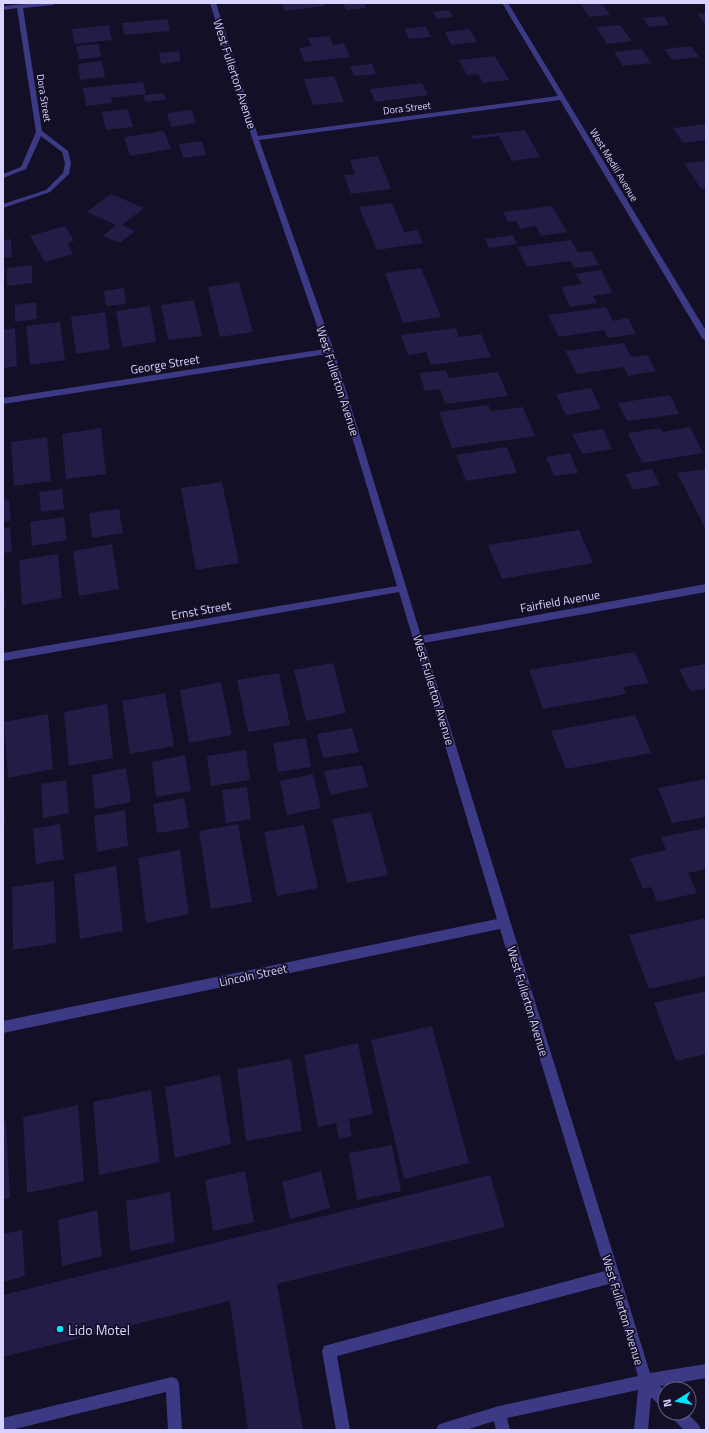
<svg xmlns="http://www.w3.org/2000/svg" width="709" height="1433" font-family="'Titillium Web',sans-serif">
  <rect width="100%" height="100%" fill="#130f26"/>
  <g fill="#241b47">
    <path d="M282,3H324L325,6L285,11Z"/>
    <path d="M343,3H364L366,8L346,10Z"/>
    <path d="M580,3H602L610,15L589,17Z"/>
    <path d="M449,10L453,17L437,19L433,12Z"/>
    <path d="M706,13V25L697,14Z"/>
    <path d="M664,16L669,25L649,27L643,18Z"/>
    <path d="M168,19L170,31L124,35L122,23Z"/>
    <path d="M109,25L112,40L74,44L72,29Z"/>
    <path d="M620,25L632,41L607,44L596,27Z"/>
    <path d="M426,26L431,37L409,39L404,29Z"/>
    <path d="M470,29L477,42L451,45L445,32Z"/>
    <path d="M329,36L333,45L344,43L350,57L305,62L299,48L311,46L308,38Z"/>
    <path d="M99,44L101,57L79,59L76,46Z"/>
    <path d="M691,46L699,57L672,60L664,49Z"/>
    <path d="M642,49L651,63L623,66L614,52Z"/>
    <path d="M179,51L181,61L161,64L159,53Z"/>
    <path d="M495,56L509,80L483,83L478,74L467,75L459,60Z"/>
    <path d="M102,61L105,77L80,80L78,64Z"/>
    <path d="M372,64L376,74L354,76L350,66Z"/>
    <path d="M334,76L344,102L313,105L304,79Z"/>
    <path d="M143,82L146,94L111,98L112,103L86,106L83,88Z"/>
    <path d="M422,83L428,95L375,102L370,89Z"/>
    <path d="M164,93L166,100L145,102L144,95Z"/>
    <path d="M128,109L133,127L106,130L102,112Z"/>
    <path d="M192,110L196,123L171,127L167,113Z"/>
    <path d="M706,124V140L683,143L673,128Z"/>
    <path d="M525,130L540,157L512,161L499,136L472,139L471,136Z"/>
    <path d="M164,131L171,149L130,156L124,137Z"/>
    <path d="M202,141L206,155L183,158L179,144Z"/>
    <path d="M378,156L391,189L351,194L344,175L355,174L350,160Z"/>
    <path d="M706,161V189H701L684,163Z"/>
    <path d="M111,194L144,208L122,225L135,231L120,243L103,236L116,225L87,212Z"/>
    <path d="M392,203L404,232L417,230L423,243L377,250L359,207Z"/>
    <path d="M552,206L567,232L541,236L536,226L520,229L516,221L508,222L503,212Z"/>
    <path d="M65,226L74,241L67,243L73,254L45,262L30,236Z"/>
    <path d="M513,235L517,244L489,248L485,239Z"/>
    <path d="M11,239L12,257L4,258L5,277H3V240Z"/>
    <path d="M571,240L578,252L591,251L599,265L574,268L570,261L527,267L517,247Z"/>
    <path d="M32,265V283L7,286V268Z"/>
    <path d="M421,268L441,317L403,323L385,273Z"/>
    <path d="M601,270L613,293L593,296L597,303L570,307L561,287L582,284L576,274Z"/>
    <path d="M239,282L253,332L220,337L208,287Z"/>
    <path d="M124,288L126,304L106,306L104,291Z"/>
    <path d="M194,300L202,336L168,340L161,305Z"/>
    <path d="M36,302L37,319L15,322V305Z"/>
    <path d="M150,306L156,342L122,347L116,311Z"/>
    <path d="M606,307L613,321L628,318L636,334L608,338L604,330L559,337L548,315Z"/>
    <path d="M105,312L110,349L76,354L71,317Z"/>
    <path d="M60,322L65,360L30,365L26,326Z"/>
    <path d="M15,328L17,366L3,368V330Z"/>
    <path d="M456,328L459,337L481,334L491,357L431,365L426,352L408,355L401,335Z"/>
    <path d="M624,343L631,357L647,355L656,371L628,376L624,367L577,374L565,351Z"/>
    <path d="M446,370L449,378L498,372L508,396L445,404L440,389L425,391L419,373Z"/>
    <path d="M591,388L601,409L566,415L556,394Z"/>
    <path d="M670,395L679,414L627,421L618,403Z"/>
    <path d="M488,405L491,411L523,407L535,436L452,448L439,412Z"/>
    <path d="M690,427L703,453L642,463L628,433L660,428L663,432Z"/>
    <path d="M101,428L106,474L66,479L62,434Z"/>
    <path d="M603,429L612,449L582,454L572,434Z"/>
    <path d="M47,437L51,481L14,486L11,442Z"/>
    <path d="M507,447L517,473L466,481L456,455Z"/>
    <path d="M570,453L578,473L554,476L546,457Z"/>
    <path d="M652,469L660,485L633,490L625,474Z"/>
    <path d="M706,469V530L677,473Z"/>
    <path d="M222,482L239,563L196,570L181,488Z"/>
    <path d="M62,489L64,509L41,512L39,492Z"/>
    <path d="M9,499L11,520L3,522V500Z"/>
    <path d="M119,509L123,533L92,538L89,513Z"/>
    <path d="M64,517L67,540L32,546L30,522Z"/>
    <path d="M10,527L12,552L3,553V528Z"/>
    <path d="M579,530L593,563L502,579L488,545Z"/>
    <path d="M112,544L119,589L79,596L73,551Z"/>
    <path d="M58,554L62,598L22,605L19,560Z"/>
    <path d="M3,586L6,608H3Z"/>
    <path d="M635,652L649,683L623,687L626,694L543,709L529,670Z"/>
    <path d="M333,663L346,713L306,721L294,670Z"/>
    <path d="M704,664L706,668V689L690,691L679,669Z"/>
    <path d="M279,673L290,725L248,732L237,680Z"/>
    <path d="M221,682L232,735L189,743L180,690Z"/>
    <path d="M165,693L174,746L130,754L122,701Z"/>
    <path d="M107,704L113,758L69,766L64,712Z"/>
    <path d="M48,714L53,769L8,778L4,722Z"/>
    <path d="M635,715L651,753L566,769L551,731Z"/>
    <path d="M352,728L359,752L323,758L317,734Z"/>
    <path d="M306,738L311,767L278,772L273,743Z"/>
    <path d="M246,750L250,780L211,786L207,756Z"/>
    <path d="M185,755L191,791L156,797L152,762Z"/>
    <path d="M362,765L368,787L330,795L324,771Z"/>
    <path d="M126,768L131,802L95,809L92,775Z"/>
    <path d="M313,774L321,808L287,815L280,781Z"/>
    <path d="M706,779V817L672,823L658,788Z"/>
    <path d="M66,780L69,813L43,818L41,784Z"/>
    <path d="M247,787L251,819L226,823L222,790Z"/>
    <path d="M3,797H4L5,825H3Z"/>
    <path d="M184,798L189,828L157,833L153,804Z"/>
    <path d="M125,810L128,846L97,852L94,816Z"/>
    <path d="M371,812L388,875L347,883L332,819Z"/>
    <path d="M60,824L64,859L36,864L33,829Z"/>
    <path d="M238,824L252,902L211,909L199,831Z"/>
    <path d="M304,825L318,888L277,896L264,832Z"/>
    <path d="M706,828V869L688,873L697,893L657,902L651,887L643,889L630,858L666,850L661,837Z"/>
    <path d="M180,850L189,914L146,923L138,858Z"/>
    <path d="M116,866L123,931L80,939L74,874Z"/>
    <path d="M54,881L56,943L13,950L12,887Z"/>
    <path d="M706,918V976L649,989L629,935Z"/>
    <path d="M706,991V1054L676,1061L654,1003Z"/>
    <path d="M432,1026L469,1163L404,1179L371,1040Z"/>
    <path d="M358,1043L373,1114L349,1119L352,1136L339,1139L336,1123L318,1127L304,1055Z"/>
    <path d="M291,1059L302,1131L246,1141L237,1069Z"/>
    <path d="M220,1075L231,1144L175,1158L165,1087Z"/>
    <path d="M151,1090L160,1162L99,1175L93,1102Z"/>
    <path d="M78,1105L84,1181L27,1193L23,1117Z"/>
    <path d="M6,1121L10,1198L3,1199V1122Z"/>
    <path d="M392,1145L401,1191L357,1200L349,1153Z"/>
    <path d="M245,1171L254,1222L213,1231L205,1180Z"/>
    <path d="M321,1171L330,1208L290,1219L282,1182Z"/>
    <path d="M490,1175L505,1227L277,1284L303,1430H248L230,1301L3,1357V1295Z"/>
    <path d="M170,1192L175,1242L130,1251L126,1201Z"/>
    <path d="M97,1210L102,1256L62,1266L58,1220Z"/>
    <path d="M22,1230L25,1276L3,1282V1234Z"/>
  </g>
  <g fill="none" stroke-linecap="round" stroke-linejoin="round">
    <g fill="#3d3a85" fill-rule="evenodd">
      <path d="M35,3H56L53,5L23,8L42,131L68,151L71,163L69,174L50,192L3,208V204L46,190L63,173L65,163L62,152L41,136L26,169L3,178V174L21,167L36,132L17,8L3,10V6Z"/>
      <path d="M210,3H216L258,136L558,96L502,3H508L706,331V341L702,338L560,100L259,140L334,351L421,636L706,584V592L424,643L650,1373L706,1364V1378L660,1386L665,1391V1408L660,1406L651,1397L648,1430H634L638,1390L507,1418L510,1430H496L494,1421L466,1430H436L438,1425L443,1423L499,1406L638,1376L609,1284L337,1356L350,1430H336L322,1351L324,1346L605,1271L500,929L3,1033V1021L497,919L399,592L3,661V653L397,586L327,354L3,404V398L325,349L252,138Z"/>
      <path d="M172,1377L177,1379L179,1384L182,1430H168L166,1392L11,1430H3V1418Z"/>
      <path d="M670,1413H687L699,1425L701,1430H684L672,1418Z"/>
    </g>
  </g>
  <circle fill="#00e5ff" stroke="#130f26" stroke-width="1.5" cx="60" cy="1329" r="4"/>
  <g text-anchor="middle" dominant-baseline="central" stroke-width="3.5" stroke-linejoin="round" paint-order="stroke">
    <g font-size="10" fill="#d9d4ff" stroke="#130f26">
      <text transform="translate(44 98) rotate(81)">Dora Street</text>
      <text transform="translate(407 108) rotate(-7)">Dora Street</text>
      <text transform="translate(614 165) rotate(59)">West Medill Avenue</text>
    </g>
    <g font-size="12" fill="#d9d4ff" stroke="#130f26">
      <text transform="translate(235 74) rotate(72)">West Fullerton Avenue</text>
      <text transform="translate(165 364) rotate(-9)">George Street</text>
      <text transform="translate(338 381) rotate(72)">West Fullerton Avenue</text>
      <text transform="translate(560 601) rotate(-10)">Fairfield Avenue</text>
      <text transform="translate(201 610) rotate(-10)">Ernst Street</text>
      <text transform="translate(434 690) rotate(73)">West Fullerton Avenue</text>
      <text transform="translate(253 975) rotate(-12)">Lincoln Street</text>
      <text transform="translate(528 1001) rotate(73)">West Fullerton Avenue</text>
      <text transform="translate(623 1310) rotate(73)">West Fullerton Avenue</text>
    </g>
    <g font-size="14" fill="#d9d4ff" stroke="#130f26" text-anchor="start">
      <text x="68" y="1329">Lido Motel</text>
    </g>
  </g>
  <rect width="709" height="1433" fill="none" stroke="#d9d4ff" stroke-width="8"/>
  <g transform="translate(677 1401) rotate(259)"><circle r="19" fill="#130f26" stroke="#625e7d"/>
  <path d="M0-3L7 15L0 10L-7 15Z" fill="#00e5ff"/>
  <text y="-6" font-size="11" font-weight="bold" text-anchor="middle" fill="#d9d4ff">N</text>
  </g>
</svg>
